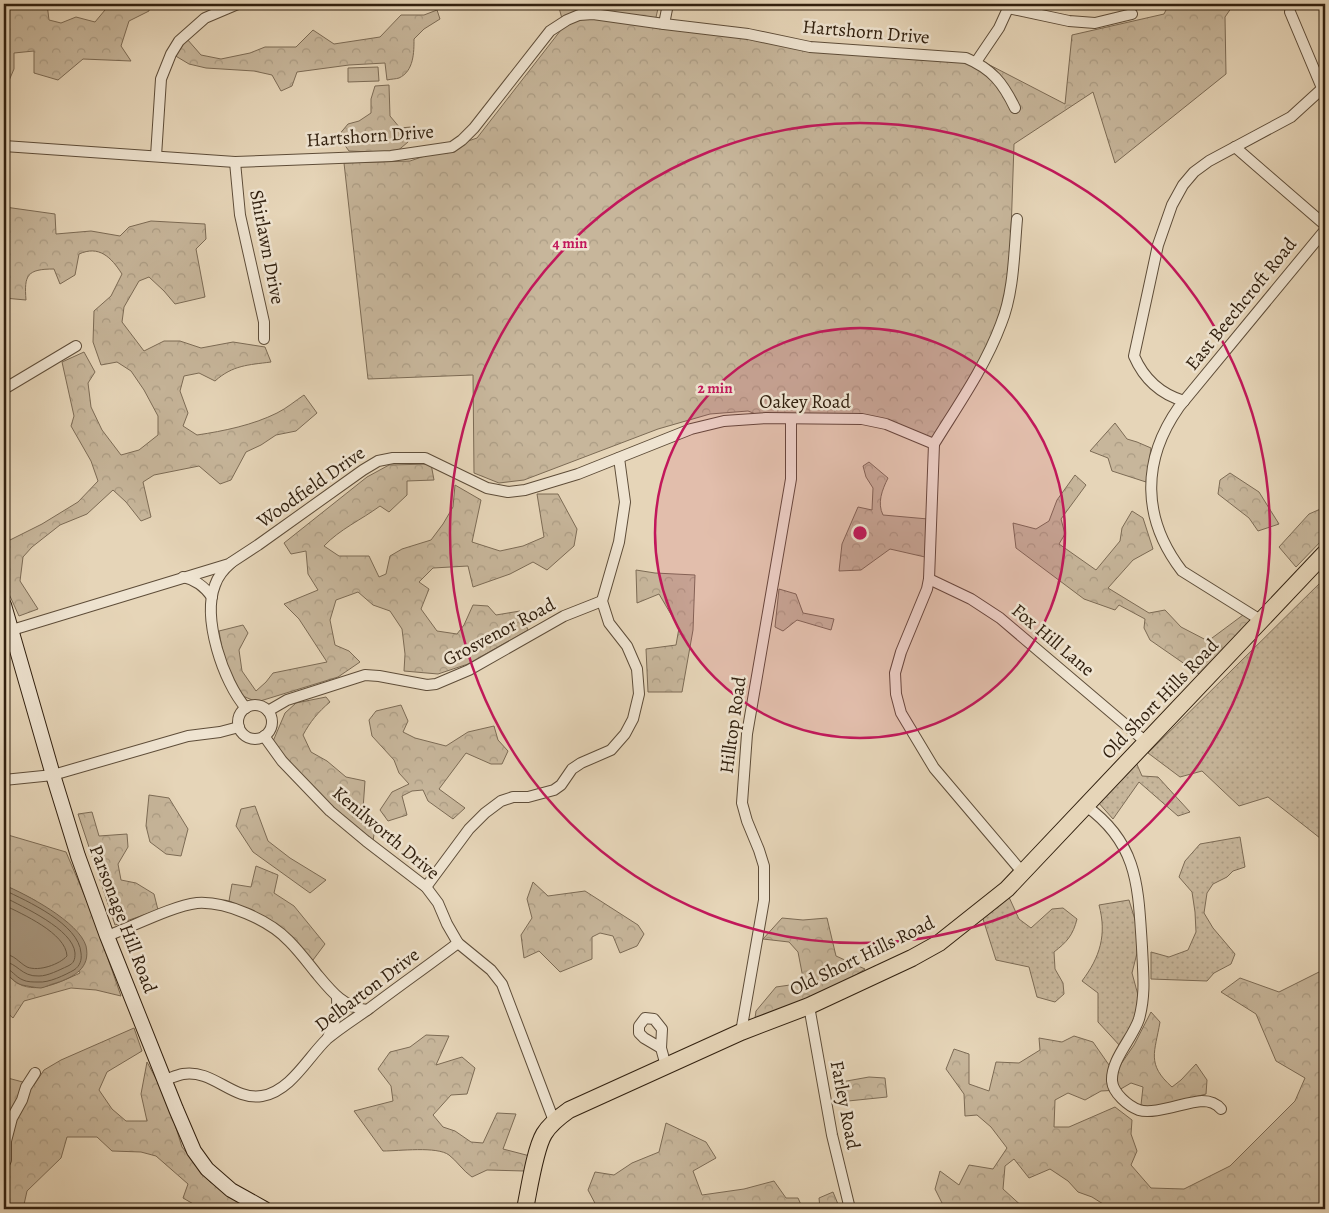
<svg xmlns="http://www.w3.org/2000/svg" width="1329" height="1213" font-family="Alegreya,serif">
  <defs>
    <pattern id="forest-crowns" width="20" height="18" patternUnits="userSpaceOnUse" patternTransform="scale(1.25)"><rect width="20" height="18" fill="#c7b69b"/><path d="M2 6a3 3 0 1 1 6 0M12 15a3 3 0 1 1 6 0" fill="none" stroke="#ab9c84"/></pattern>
    <pattern id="park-dots" width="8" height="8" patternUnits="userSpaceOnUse" patternTransform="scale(1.25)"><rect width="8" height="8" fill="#c7b69b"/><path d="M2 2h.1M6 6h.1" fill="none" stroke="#ab9c84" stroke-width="1.8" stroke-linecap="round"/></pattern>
  </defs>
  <rect width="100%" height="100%" fill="#e6d5b8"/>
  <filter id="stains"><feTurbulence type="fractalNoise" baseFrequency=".004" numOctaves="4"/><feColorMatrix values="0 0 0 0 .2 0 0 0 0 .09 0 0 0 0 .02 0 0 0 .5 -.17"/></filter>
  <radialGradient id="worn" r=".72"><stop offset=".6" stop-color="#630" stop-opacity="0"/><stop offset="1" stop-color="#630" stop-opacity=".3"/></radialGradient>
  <g fill="url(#forest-crowns)" stroke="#7c6b55">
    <path d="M4,4H47L49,20L61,23L76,17L95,22L110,4H150L149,11L129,21L121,46L131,61L83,59L58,80L34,73V51L14,53V69L4,92Z"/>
    <path d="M558,4H659L654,26L980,60L1065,104L1072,35L1164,14L1169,4H1234L1225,17L1226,74L1115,163L1093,92L1014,144L1009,292L981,370L929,445L872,424L766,418L748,411L710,414L658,429L524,480L499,483L474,473L473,375L368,379L344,163L410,161L477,138L564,26Z"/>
    <path d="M437,10L440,19L424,29L414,39C414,52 414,71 399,78C396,79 391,79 387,80L385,63L349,65L297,72L292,86L281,91L272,75L254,71L206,68L189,64L174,55L187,39L201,55L221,59L250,53L265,47H296L313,30L334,44L380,37L401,15H424Z"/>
    <path d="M389,85L390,116L400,128L411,127L408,142L395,153L349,151L338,136L348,124L359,121L371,113V99L375,86Z"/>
    <path d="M5,207L55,214L56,234L91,231L120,236L129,227L151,221L205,224L206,239L196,249L205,297L175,304L164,291L149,277L139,281L124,307L122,322L144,351L164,341H180L201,348L233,342L265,347L271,362C248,365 233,365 215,381L199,373L184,376L180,391L188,413L183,426L197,435C224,431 253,425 277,413C287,408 295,401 304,395L317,413L296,431L276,435L261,445L246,452L231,480L220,484L199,466L154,475L143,482L151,517L141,521L126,502L113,490L87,514L60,525L32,547L23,557L20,581L38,609L19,616L4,583V543L42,524L78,502L98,481L91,461L71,426L74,416L62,362L84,352L95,372L88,383L91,407L102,430L121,455L139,450L158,435V416L144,390L131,371L117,362L101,365L93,342L94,311L111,296L122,274C111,257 99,245 79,254L75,275L60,284L54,269C27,269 24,275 26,300L4,298Z"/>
    <path d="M1115,423L1127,439L1137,442L1151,448L1146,482L1112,471L1108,458L1090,451Z"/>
    <path d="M869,462L888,478C882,490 877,503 883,515L928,519L925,557L890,549L861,570L839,571L842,544L858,507L872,510L873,488L866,477L863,466Z"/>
    <path d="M431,464L434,480L407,481V495L389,512L380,506C361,520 340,529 324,546L339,556H369L379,577L386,574L390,556L402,549L431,540L443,524L453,507L455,485L481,500L472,542L500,551L523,546L544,537L537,494H558L577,529L574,546L547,570L533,562L510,574L473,587L468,566L433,568L419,582L429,589L421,609L437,631L457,634L464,625L473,605L488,606L496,615L520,611L528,630L468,664L438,674L404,671L405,654L402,629L390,611L373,605L358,592L336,600L330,620L335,645L349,651L360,662L338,677L257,702L238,694L224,660L219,631L243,625L248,633L239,650L242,671L256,691L266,682L273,673L327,662L299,619L284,604L318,590L308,574L306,551L291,554L284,543L367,477L389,465Z"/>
    <path d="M1230,473L1259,492L1279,524L1258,531L1249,518L1218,494L1220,480Z"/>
    <path d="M1075,475L1086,485L1061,519L1065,534L1059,544L1096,570L1120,541L1122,528L1132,511L1143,518L1153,549L1133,560L1108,588L1149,613L1165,610L1181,627L1208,641L1243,615L1256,622L1202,676L1150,640L1144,628L1145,619L1119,605L1115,610L1084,599L1016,548L1013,523L1036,529L1049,521L1057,500Z"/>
    <path d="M1325,507V537L1296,567L1279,547L1309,514Z"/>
    <path d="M636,570L655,573L695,575L693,630L682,692H648L646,649L676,645L679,628L659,594L637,603Z"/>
    <path d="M779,589L796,594L803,613L834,619L831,630L797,620L783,631L775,627Z"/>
    <path d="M326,697L330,702C318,712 310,722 303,735L311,752L327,761L346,777L365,781L363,809L376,821L373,841L323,798L271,746L285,713L296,703Z"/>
    <path d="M401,705L408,721L403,732L415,738L446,746L468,732L494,726L498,740L508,751L502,764H491L466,753L439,789L465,808L453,819L428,801L423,790L412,791L402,796L407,815L388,821L380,810L392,792L409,784L399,773L394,760L372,736L369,720L376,711Z"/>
    <path d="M149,795L169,798L188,829L181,856L166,854L150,842L146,826Z"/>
    <path d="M255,806L268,841L290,858L326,880L310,893L253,852L236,826L241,809Z"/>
    <path d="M92,812L99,836L127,834L128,847L118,864L121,880L136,883L154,894L158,910L115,925L78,814Z"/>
    <path d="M4,824L8,835L66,852L92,913L121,996L96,990L71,988L24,1001L13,1018L4,1010V971C8,975 14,982 19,984C39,994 62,981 80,973L36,901L4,885Z"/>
    <path d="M256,866L278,875L274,893L294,906L325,944L313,960L288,935L256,913L229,901L232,884L251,887Z"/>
    <path d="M533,882L548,896L585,891L638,925L644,934L637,946L620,953L613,936L600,933L592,937V959L560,972L539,951L524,958L521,935L532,918L527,899Z"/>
    <path d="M782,918L803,920L827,918L836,956L865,969L833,990L755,1018L756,1011L776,987L804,983L798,952L789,942L763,939Z"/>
    <path d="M1325,969V1209H1111L1092,1197L1078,1192L1068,1181L1050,1169L1029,1178L1014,1159L1005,1166L1003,1189L1025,1209H948L944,1207L935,1189L940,1171L959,1185L969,1165L993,1169L1007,1148L991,1127L977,1115L965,1116L964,1094L946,1069L954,1049L969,1054V1084L989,1091L996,1062L1019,1063L1040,1050L1039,1038L1062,1042L1074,1036L1093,1042L1109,1065L1119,1067L1134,1045L1151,1012L1160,1022C1155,1052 1146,1064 1172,1087L1181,1080L1196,1064L1207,1080L1206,1094L1154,1108L1141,1105L1143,1087L1131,1083L1119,1090L1101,1091L1085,1100L1068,1093L1055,1100L1054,1127H1069L1115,1107L1132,1120L1131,1134L1137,1151L1131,1165L1151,1188L1184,1189L1230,1166L1295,1101L1305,1078L1276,1061L1256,1014L1221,992L1240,978L1279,992Z"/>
    <path d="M134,1028L142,1051L107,1072L99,1090L112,1109L126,1121H147L141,1094L147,1062L167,1099L182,1147L210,1182L254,1209H202L183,1198L188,1184L156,1156L141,1152L112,1151L97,1137H67L61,1158L27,1191L23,1209H4V1077L34,1085L44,1070L61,1060Z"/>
    <path d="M426,1035L449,1036L436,1065L462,1057L475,1068L467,1094L451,1095L433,1115L443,1127L455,1131L471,1142L483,1143L497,1113L516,1114L503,1149L530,1156L524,1171L487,1170L472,1177C463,1171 457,1161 449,1155C437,1146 399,1151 383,1151L354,1111L393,1101L391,1086L378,1069L390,1052L410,1047Z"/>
    <path d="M869,1077L885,1078L887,1097L848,1101L841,1082Z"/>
    <path d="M666,1123L706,1142L716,1158L693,1171L702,1195L744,1189L774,1181L786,1198H798L803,1209H598L588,1190L595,1172L614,1175L632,1163L659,1152Z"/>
    <path d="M833,1192L840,1209H820L819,1198Z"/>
  </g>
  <g fill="url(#park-dots)" stroke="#7c6b55">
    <path d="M1325,578V842L1268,797L1239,806L1202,771L1180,777L1148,753Z"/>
    <path d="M1135,760L1142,776L1158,777L1190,812L1178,816L1139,782L1113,819L1097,801Z"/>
    <path d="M1240,837L1245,867L1233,871L1227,877L1213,884L1207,893L1204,913L1213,928L1235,954L1231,964L1214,973L1207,981L1151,979V952L1169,957L1188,950L1196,932L1195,912L1192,892L1179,877L1185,861L1200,844Z"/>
    <path d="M1008,895L1019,919L1031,928L1052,909L1063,908L1077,919C1073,935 1067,942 1054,952L1055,969L1063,983L1064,994L1055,1002L1037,997L1029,967L996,960L983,919Z"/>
    <path d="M1129,900L1136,923L1137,953L1132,973L1138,995L1135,1023L1121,1047L1098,1022V993L1082,981C1100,957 1107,935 1099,905Z"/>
  </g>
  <path fill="#c7b69b" stroke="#7c6b55" d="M378,67L379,81L348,82V68Z"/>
  <path fill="#a8977f" stroke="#786752" d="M4,885C26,894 79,922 86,946C91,968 74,977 56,983C51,984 46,987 41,988C36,988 28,986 22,985C15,983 9,976 4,971Z"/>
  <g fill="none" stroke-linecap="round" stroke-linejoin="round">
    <g stroke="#6c5c47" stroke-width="1">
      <path d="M4,890C27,901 79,924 81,953C82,960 80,966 74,970C65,975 49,983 38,982C33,982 27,982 23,980C15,977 12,969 4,968"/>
      <path d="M4,897C23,907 73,929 75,953C75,960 74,963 68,966C59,970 48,976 39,976C21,977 17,962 4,962"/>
      <path d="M4,905C22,914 66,933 67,956C60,964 39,972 27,967C18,962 15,955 4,954"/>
    </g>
    <g stroke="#5e4d39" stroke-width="12">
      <g id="street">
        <path d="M1008,8L1069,21L1095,23L1132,14"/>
        <path d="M1290,12L1322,88"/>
        <path d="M664,24L668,4"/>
        <path d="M976,62L999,28L1010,4"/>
        <path d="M4,146L235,162L391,156L452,147L462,140L474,128L550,31L567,20L579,15L593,14L664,24L748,34L810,47L966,58C992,69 1003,83 1015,108"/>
        <path d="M1235,147L1325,225"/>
        <path d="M156,156L161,79L171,54L179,41L205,18L238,4"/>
        <path d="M235,162L240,215L264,322V339"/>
        <path d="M4,389L76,346"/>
        <path d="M1184,401C1160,394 1144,379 1134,356L1158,245L1172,205L1183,185L1194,172L1209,161L1291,117L1325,86"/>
        <path d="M934,444L929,579L927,589L901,652L895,673L896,694L901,713L934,768L1023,873"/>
        <path d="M934,444C958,405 985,367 1001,324C1014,292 1014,253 1017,219"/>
        <path d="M231,563C224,569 218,576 215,585C202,618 223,682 246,708"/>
        <path d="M183,577C196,580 204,586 212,597"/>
        <path d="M929,579L971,599L1000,618L1146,742"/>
        <path d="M1262,621L1182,571C1142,519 1141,461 1179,407L1325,230"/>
        <path d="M12,630L229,564L258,545L363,470L378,461L393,458H425L487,488L508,492L525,490L578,474L691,429L724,421L766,418L862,419L886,424L934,444"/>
        <circle cx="255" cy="722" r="17"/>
        <path d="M268,711L287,700L365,675L379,676L427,685L436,684L469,670L564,616L602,601"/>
        <path d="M264,736L282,761L330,811L366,841L426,887L438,903L447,924L458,943L491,970L502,984L554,1121"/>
        <path d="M4,780L53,775L188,736L220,732L239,727"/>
        <path d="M1086,806C1139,844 1138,888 1142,947C1143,972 1146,994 1139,1019C1133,1038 1111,1059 1112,1081C1113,1093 1128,1106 1139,1110C1154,1115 1185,1102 1202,1101C1210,1101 1216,1103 1221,1109"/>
        <path d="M426,887L469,829L485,813L501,801L513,797H528L554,790L561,785L572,769L581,763L611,750L625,734L633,719L639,694L637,669L627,646L609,623L602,601L619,542L625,502L619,458"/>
        <path d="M107,936C132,927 172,906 197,903C226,901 269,920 289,941C299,951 308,963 316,973C331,991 343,1007 367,1010"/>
        <path d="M809,1006L832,1135L850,1209"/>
        <path d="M741,1032L764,900V866L759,850L747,821L742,803L747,734L791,479V419"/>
        <path d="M328,1037C335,1024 338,1013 337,998"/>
        <path d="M661,1048L644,1038L639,1033V1026L645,1018L654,1019L662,1029L661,1048L666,1066"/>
        <path d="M165,1080C171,1078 177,1075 183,1074C213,1069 233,1101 262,1096C291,1091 308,1057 327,1039C340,1028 356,1018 370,1008C399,986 429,965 458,943"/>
        <path d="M4,1164L6,1160V1141L12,1118L22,1100L26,1087L35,1073"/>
      </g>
    </g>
    <g stroke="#31200f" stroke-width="16">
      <path id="secondary" d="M4,605L53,775L78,856L107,936L176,1109L194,1151L207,1169L231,1190L265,1209"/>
    </g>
    <g stroke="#31200f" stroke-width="18">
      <path id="primary" d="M525,1209C529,1190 535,1149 544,1134C550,1124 559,1117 569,1110L741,1032L809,1006L912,958L939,943L1007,889L1325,553"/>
    </g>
    <use href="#street" stroke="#efe4d1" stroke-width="10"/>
    <use href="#secondary" stroke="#efe4d1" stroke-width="14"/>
    <use href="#primary" stroke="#e6d5b8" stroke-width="16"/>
  </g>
  <circle cx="860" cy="533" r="205" fill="#c2185b" fill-opacity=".12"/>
  <g fill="none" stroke="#c2185b" stroke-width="2.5">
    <circle cx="860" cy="533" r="205"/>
    <circle cx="860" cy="533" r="410"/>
  </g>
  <g text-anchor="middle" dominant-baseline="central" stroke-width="5" stroke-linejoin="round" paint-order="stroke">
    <g font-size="19" fill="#31200f" stroke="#efe4d1">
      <text transform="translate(866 32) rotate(5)">Hartshorn Drive</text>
      <text transform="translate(370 136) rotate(-4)">Hartshorn Drive</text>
      <text transform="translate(267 247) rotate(79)">Shirlawn Drive</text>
      <text transform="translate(1241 304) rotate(-51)">East Beechcroft Road</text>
      <text x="805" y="402">Oakey Road</text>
      <text transform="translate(311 487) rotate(-35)">Woodfield Drive</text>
      <text transform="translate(499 632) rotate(-28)">Grosvenor Road</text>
      <text transform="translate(1053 640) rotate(40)">Fox Hill Lane</text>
      <text transform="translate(1160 699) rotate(-46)">Old Short Hills Road</text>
      <text transform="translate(733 725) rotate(-82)">Hilltop Road</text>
      <text transform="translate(386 833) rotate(40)">Kenilworth Drive</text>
      <text transform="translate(123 919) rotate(69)">Parsonage Hill Road</text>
      <text transform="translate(862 956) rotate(-26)">Old Short Hills Road</text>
      <text transform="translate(367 990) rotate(-37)">Delbarton Drive</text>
      <text transform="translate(845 1105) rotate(79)">Farley Road</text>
    </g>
  </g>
  <circle cx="860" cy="533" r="8" fill="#c2185b" stroke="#efe4d1" stroke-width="2.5"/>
  <g font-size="15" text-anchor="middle" font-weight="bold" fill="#c2185b" stroke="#efe4d1" stroke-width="5" stroke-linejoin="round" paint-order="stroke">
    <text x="570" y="248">4 min</text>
    <text x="715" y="393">2 min</text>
  </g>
  <rect width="1329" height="1213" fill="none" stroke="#e6d5b8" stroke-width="20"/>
  <rect x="5" y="5" width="1319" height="1203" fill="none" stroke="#31200f" stroke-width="2.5"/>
  <rect x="10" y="10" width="1309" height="1193" fill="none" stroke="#31200f"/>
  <rect width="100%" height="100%" filter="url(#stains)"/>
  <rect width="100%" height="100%" fill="url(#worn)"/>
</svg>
